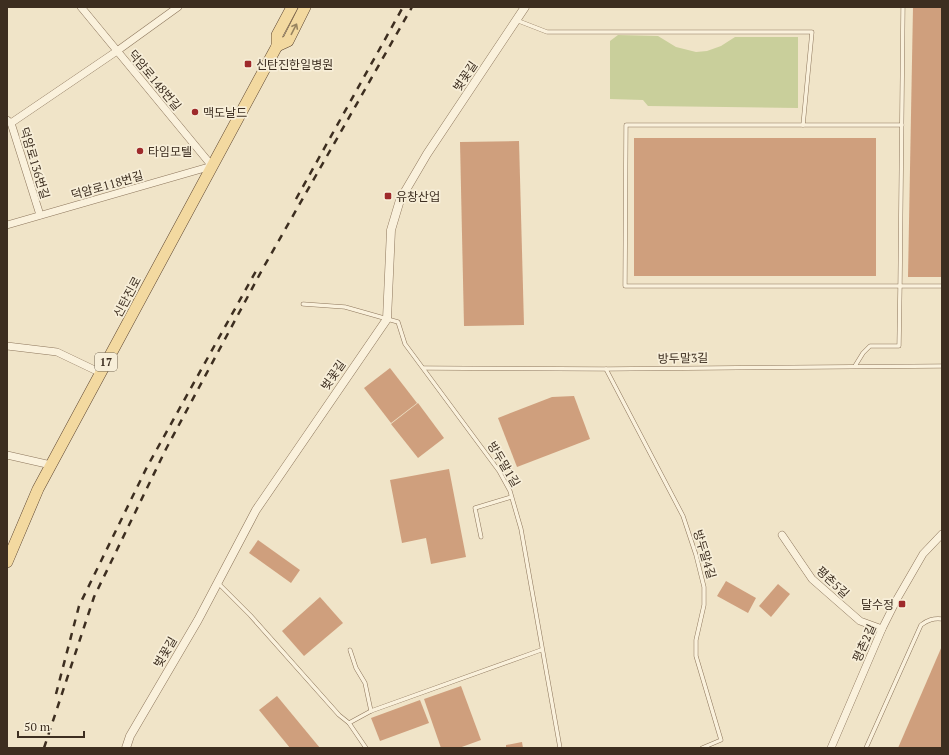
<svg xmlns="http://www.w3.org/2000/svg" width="949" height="755" font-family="'PT Serif','Noto Sans KR',serif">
  <rect width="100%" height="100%" fill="#f0e4c8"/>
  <path fill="#c9cf9b" d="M618,35L658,36L676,47L696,52L707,51L721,46L735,37H798V108L648,106L643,100L610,99V41Z"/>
  <g fill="#cf9f7d">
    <path d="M913,7H942V277H908Z"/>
    <rect x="634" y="138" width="242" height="138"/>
    <path d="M519,141L524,325L464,326L460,142Z"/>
    <path d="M390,368L417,403L391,423L364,388Z"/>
    <path d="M574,396L590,439L517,467L498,418L552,397Z"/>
    <path d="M418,403L444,438L418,458L391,424Z"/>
    <path d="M449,469L466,557L431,564L426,538L402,543L390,480Z"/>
    <path d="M258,540L300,570L291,583L249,553Z"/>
    <path d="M726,581L756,598L748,613L717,596Z"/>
    <path d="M778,584L790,594L771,617L759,606Z"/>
    <path d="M320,597L343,623L304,656L282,631Z"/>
    <path d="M942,646V748H898Z"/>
    <path d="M461,686L481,740L459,748H441L424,699Z"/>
    <path d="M277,696L320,748H290L259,710Z"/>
    <path d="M420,700L429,723L380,741L371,718Z"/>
    <path d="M522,742L523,748H506V745Z"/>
  </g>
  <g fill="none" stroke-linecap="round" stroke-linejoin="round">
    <g stroke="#8d765c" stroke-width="4.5">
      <g id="service">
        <path d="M903,7L900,286H942"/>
        <path d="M516,20L547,32H812L803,125"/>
        <path d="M303,304L345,307L398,322L405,344L499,471L510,491L521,529L560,748"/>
        <path d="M855,366L863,353L870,346H899L900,286H625L626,125H902"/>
        <path d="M424,368L606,369L942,366"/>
        <path d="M606,369L683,516L696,555L704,587V605L696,640V656L721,740L702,748"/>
        <path d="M481,537L475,508L511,497"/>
        <path d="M218,583L250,615L339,715L349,723"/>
        <path d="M350,650L356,668L365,683L371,711"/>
        <path d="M366,748L349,723L371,711L541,650"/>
        <path d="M866,748L921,625C928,620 933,618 942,619"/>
      </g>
    </g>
    <g stroke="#8d765c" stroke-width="8">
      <g id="minor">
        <path d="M7,120L11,123L40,215"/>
        <path d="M11,123L117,51L178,7"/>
        <path d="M7,225L212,166L81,7"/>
        <path d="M7,346L57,352L101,373"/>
        <path d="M7,455L51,465"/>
        <path d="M782,535L812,579L860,621L882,629"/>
        <path d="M831,748L882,629L897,599L923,554L942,534"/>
      </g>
    </g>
    <g stroke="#8d765c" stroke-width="9">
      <path id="tertiary" d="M126,748L130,736L198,620L256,510L387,319L391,230L400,200L427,154L525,7"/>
    </g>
    <g stroke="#5b4430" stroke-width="12">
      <g id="primary">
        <path d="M277,46L288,41L305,7"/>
        <path d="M7,562L38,489L277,46V35L292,7"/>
      </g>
    </g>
    <use href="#service" stroke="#faf1dc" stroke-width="3.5"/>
    <use href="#minor" stroke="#faf1dc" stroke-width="7"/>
    <use href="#tertiary" stroke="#faf1dc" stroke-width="8"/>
    <use href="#primary" stroke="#f3d9a0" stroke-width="11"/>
    <g stroke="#3d2e20" stroke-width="2.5" stroke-dasharray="7 7" stroke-linecap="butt">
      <path d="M296,199L403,7"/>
      <path d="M56,694L79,606L147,467L256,271"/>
      <path d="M44,748L94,597L166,449L262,270L412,7"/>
    </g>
  </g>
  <defs><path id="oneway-shaft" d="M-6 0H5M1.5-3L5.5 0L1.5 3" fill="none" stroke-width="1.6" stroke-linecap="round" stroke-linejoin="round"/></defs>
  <use stroke="#988460" href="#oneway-shaft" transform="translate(294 29) rotate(-63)"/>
  <g fill="#9e2a2b" stroke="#f7eed8" stroke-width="1.5">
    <rect x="244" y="60" width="8" height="8" rx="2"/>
    <circle cx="195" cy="112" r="4"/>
    <circle cx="140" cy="151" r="4"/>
    <rect x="384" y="192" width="8" height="8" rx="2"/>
    <rect x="898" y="600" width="8" height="8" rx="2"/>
  </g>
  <g text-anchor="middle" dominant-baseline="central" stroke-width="3.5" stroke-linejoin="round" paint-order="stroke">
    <rect fill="#f7eed8" stroke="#756857" stroke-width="1" x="95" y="353" width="22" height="18" rx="3"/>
    <g font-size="11" font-weight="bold" fill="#3d2e20">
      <text x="106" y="362">17</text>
    </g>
    <g font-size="12" fill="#3d2e20" stroke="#f7eed8" text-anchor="start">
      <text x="256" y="64">신탄진한일병원</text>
      <text x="203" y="112">맥도날드</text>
      <text x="148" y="151">타임모텔</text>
      <text x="396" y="196">유창산업</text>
      <text x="894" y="604" text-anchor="end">달수정</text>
    </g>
    <g font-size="12" fill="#3d2e20" stroke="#f7eed8">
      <text transform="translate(465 76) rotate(-56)">벚꽃길</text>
      <text transform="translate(155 80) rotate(50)">덕암로148번길</text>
      <text transform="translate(35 163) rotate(73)">덕암로136번길</text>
      <text transform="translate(107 185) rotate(-16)">덕암로118번길</text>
      <text transform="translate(127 297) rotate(-62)">신탄진로</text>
      <text transform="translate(683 358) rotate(-1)">방두말3길</text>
      <text transform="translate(333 375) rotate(-55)">벚꽃길</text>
      <text transform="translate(504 464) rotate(59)">방두말1길</text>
      <text transform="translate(705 554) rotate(73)">방두말4길</text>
      <text transform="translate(833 582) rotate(43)">평촌5길</text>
      <text transform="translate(864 643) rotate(-66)">평촌2길</text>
      <text transform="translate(165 652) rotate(-60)">벚꽃길</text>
    </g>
  </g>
  <rect width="949" height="755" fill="none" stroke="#3d2e20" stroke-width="16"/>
  <path d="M18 731v6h66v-6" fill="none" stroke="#3d2e20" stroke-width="2"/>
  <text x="24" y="731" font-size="12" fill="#3d2e20" stroke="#f7eed8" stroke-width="3" paint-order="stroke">50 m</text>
</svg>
